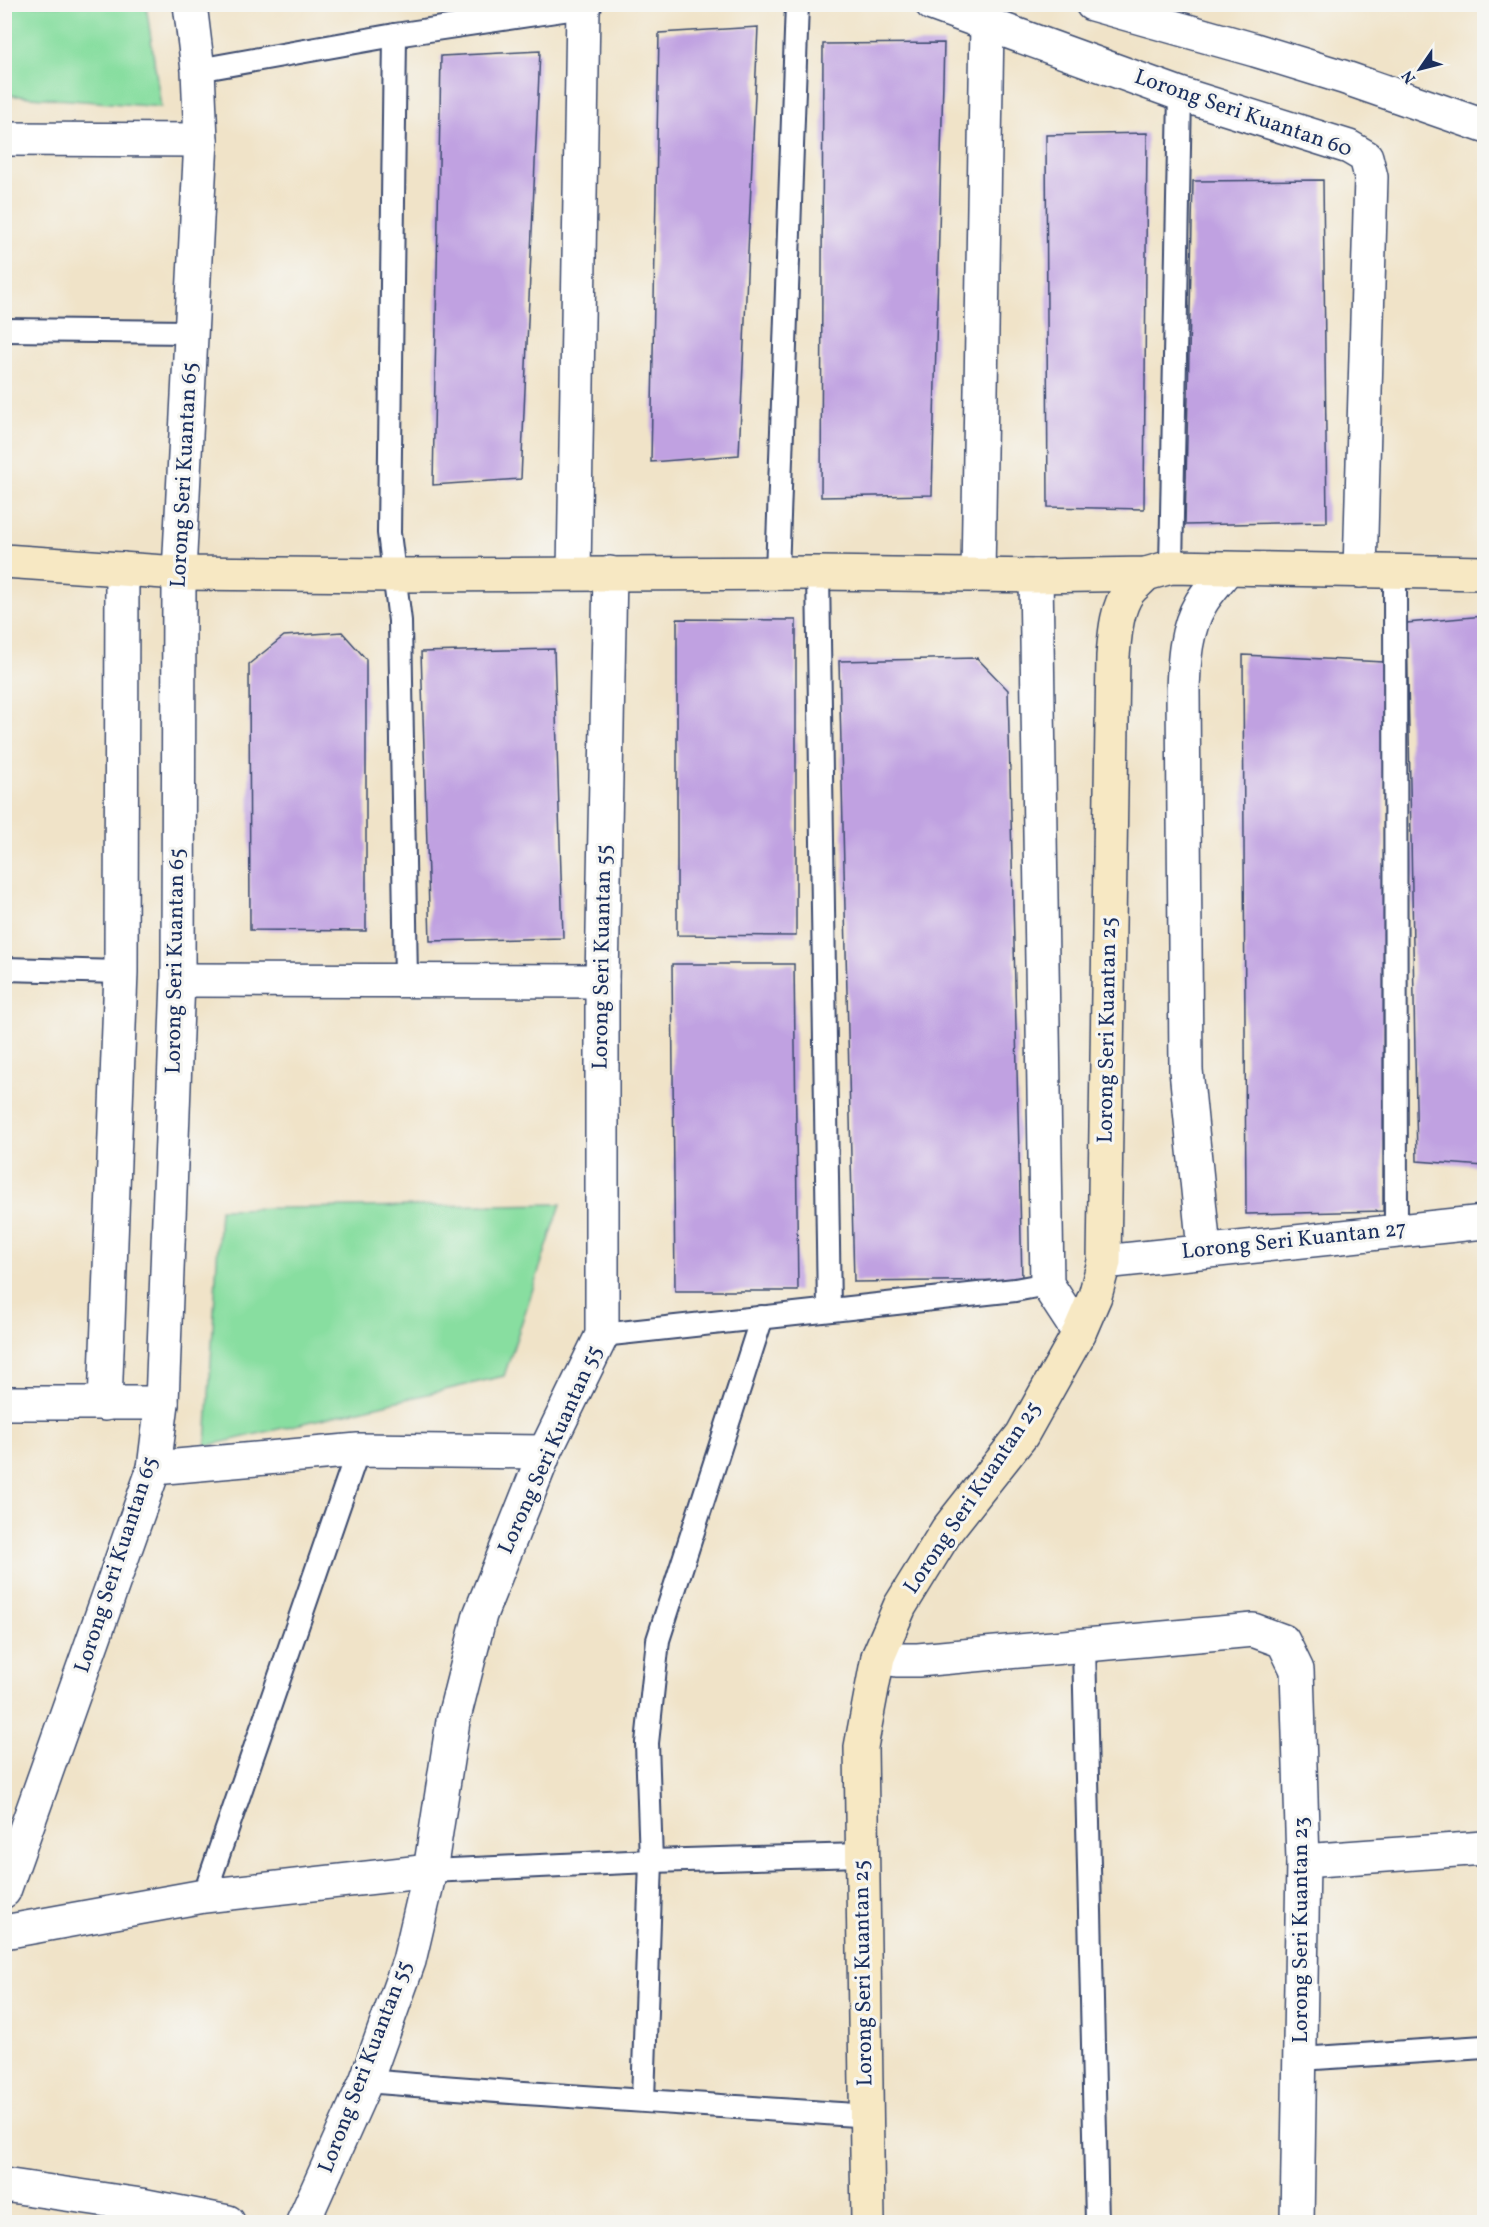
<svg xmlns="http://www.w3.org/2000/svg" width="1489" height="2227" font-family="Vollkorn,serif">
  <rect width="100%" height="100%" fill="#f6f6f2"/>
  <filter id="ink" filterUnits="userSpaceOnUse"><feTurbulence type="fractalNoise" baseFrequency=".0167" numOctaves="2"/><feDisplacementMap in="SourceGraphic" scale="12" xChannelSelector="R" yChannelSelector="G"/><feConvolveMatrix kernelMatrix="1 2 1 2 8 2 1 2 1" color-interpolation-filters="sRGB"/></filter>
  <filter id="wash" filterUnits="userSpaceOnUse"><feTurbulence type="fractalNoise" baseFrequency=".008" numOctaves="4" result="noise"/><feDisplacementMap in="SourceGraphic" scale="24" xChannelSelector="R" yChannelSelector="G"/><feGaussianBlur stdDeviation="1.35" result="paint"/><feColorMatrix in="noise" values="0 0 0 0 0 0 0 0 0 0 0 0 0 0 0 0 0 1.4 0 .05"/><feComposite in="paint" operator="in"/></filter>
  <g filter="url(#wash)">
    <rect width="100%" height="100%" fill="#f0e3c8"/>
    <g fill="#88dea0" stroke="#52867f" stroke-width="1.5">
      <path d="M4,5H146L161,107L5,95Z"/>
      <path d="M561,1204L504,1376L206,1446L220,1209Z"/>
    </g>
    <g id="blocks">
      <g fill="#c0a1e1">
        <path d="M758,27L739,455L651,462L659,33Z"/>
        <path d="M944,43L932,495L821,497L823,44Z"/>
        <path d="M540,51L521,479L433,485L441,56Z"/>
        <path d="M1147,133L1144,509L1048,507L1046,135Z"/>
        <path d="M1323,180L1327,522L1185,525L1193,181Z"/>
        <path d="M1484,616V1166L1417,1161L1407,623Z"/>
        <path d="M677,619L796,620V936L677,935Z"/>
        <path d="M342,632L366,659V931L250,930L249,664L284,636Z"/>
        <path d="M554,649L563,938L430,941L421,652Z"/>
        <path d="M1243,655L1384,662L1383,1211L1246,1214Z"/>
        <path d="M977,658L1008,690L1022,1280L854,1282L839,661Z"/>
        <path d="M672,964H794L798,1291H675Z"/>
      </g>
    </g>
  </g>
  <g filter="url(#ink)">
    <use href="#blocks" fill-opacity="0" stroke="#3b4a6e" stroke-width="1.5"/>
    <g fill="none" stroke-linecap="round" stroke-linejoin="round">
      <g stroke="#3b4a6e" stroke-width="26">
        <g id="lane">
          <path d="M395,35L389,533L400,621L406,980"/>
          <path d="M198,70L395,35L583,7L591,4"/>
          <path d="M4,330L191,332"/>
          <path d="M1171,567L1180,94"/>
          <path d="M1395,570L1396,1231"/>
          <path d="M777,573L797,4"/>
          <path d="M818,573L829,1310"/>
          <path d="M4,969L121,972"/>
          <path d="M602,1335L1015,1290L1047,1284"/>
          <path d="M1084,1645L1097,2222"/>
          <path d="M430,1871L651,1861L861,1855"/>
          <path d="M204,1896L358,1450"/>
          <path d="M1300,2059L1484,2047"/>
          <path d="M366,2081C533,2095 700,2104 867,2116"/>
          <path d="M643,2100L651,1861L647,1743L658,1640L762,1317"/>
        </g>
      </g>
      <g stroke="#3b4a6e" stroke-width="36">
        <g id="street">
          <path d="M932,4L1180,94L1349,147L1366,157L1371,177L1360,571"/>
          <path d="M1092,4L1255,50L1343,77L1484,126"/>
          <path d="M4,139L201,140"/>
          <path d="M574,573L583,7"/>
          <path d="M978,575L987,23"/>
          <path d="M1036,576L1047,1284L1079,1333"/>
          <path d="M178,980L602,981"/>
          <path d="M1204,1250L1186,1070L1183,691C1184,661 1185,630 1201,603C1208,591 1219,580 1227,569"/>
          <path d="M1104,1262L1484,1222"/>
          <path d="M4,1403H162"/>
          <path d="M105,1404L121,972L122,569"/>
          <path d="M154,1468L358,1450L545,1452"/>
          <path d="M878,1657L897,1660H918L1253,1630L1283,1641L1297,1670L1303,1861L1297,2222"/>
          <path d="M1303,1861L1484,1848"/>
          <path d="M4,1891L154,1468L162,1403L178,980L179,573L201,140L198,70L190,4"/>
          <path d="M4,1932L204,1896L430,1871"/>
          <path d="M4,2185L141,2205L228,2222"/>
          <path d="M303,2222L366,2081L409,1961L430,1871L453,1721L480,1615L545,1452L602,1335V981L610,573"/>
        </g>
      </g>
      <g stroke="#3b4a6e" stroke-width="36">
        <g id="secondary">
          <path d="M4,561L179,573L395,575L818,573L1036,576L1146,574L1171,567L1484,573"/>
          <path d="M868,2222L861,1747L878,1657L900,1606L947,1530L1022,1435L1079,1333L1095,1296L1104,1262L1113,656C1115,635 1116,609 1129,591C1134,585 1141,580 1146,574"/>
        </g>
      </g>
      <use href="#lane" stroke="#fff" stroke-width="22"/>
      <use href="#street" stroke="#fff" stroke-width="33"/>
      <use href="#secondary" stroke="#f7e8c3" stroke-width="33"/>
    </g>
  </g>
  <g text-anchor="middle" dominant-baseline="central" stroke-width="6" stroke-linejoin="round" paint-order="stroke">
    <g font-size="22" fill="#1b2f5e" stroke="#f6f6f2">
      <text transform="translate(1243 114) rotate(19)">Lorong Seri Kuantan 60</text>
      <text transform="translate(185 475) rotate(-87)">Lorong Seri Kuantan 65</text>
      <text transform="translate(603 957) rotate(-89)">Lorong Seri Kuantan 55</text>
      <text transform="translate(176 961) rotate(-89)">Lorong Seri Kuantan 65</text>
      <text transform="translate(1108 1030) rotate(-89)">Lorong Seri Kuantan 25</text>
      <text transform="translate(1294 1241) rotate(-6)">Lorong Seri Kuantan 27</text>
      <text transform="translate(551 1450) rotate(-66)">Lorong Seri Kuantan 55</text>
      <text transform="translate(973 1498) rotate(-56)">Lorong Seri Kuantan 25</text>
      <text transform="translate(117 1565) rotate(-72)">Lorong Seri Kuantan 65</text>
      <text transform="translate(1301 1930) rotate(-90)">Lorong Seri Kuantan 23</text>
      <text transform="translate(864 1973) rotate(-91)">Lorong Seri Kuantan 25</text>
      <text transform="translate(366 2067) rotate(-69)">Lorong Seri Kuantan 55</text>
    </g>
  </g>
  <rect width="1489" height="2227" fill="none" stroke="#f6f6f2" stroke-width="24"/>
  <g transform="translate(1420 69) rotate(235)" stroke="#f6f6f2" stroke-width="4.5" paint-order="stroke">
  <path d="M0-4.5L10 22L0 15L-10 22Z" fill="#1b2f5e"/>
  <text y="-9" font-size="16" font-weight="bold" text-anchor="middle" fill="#1b2f5e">N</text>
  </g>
</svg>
